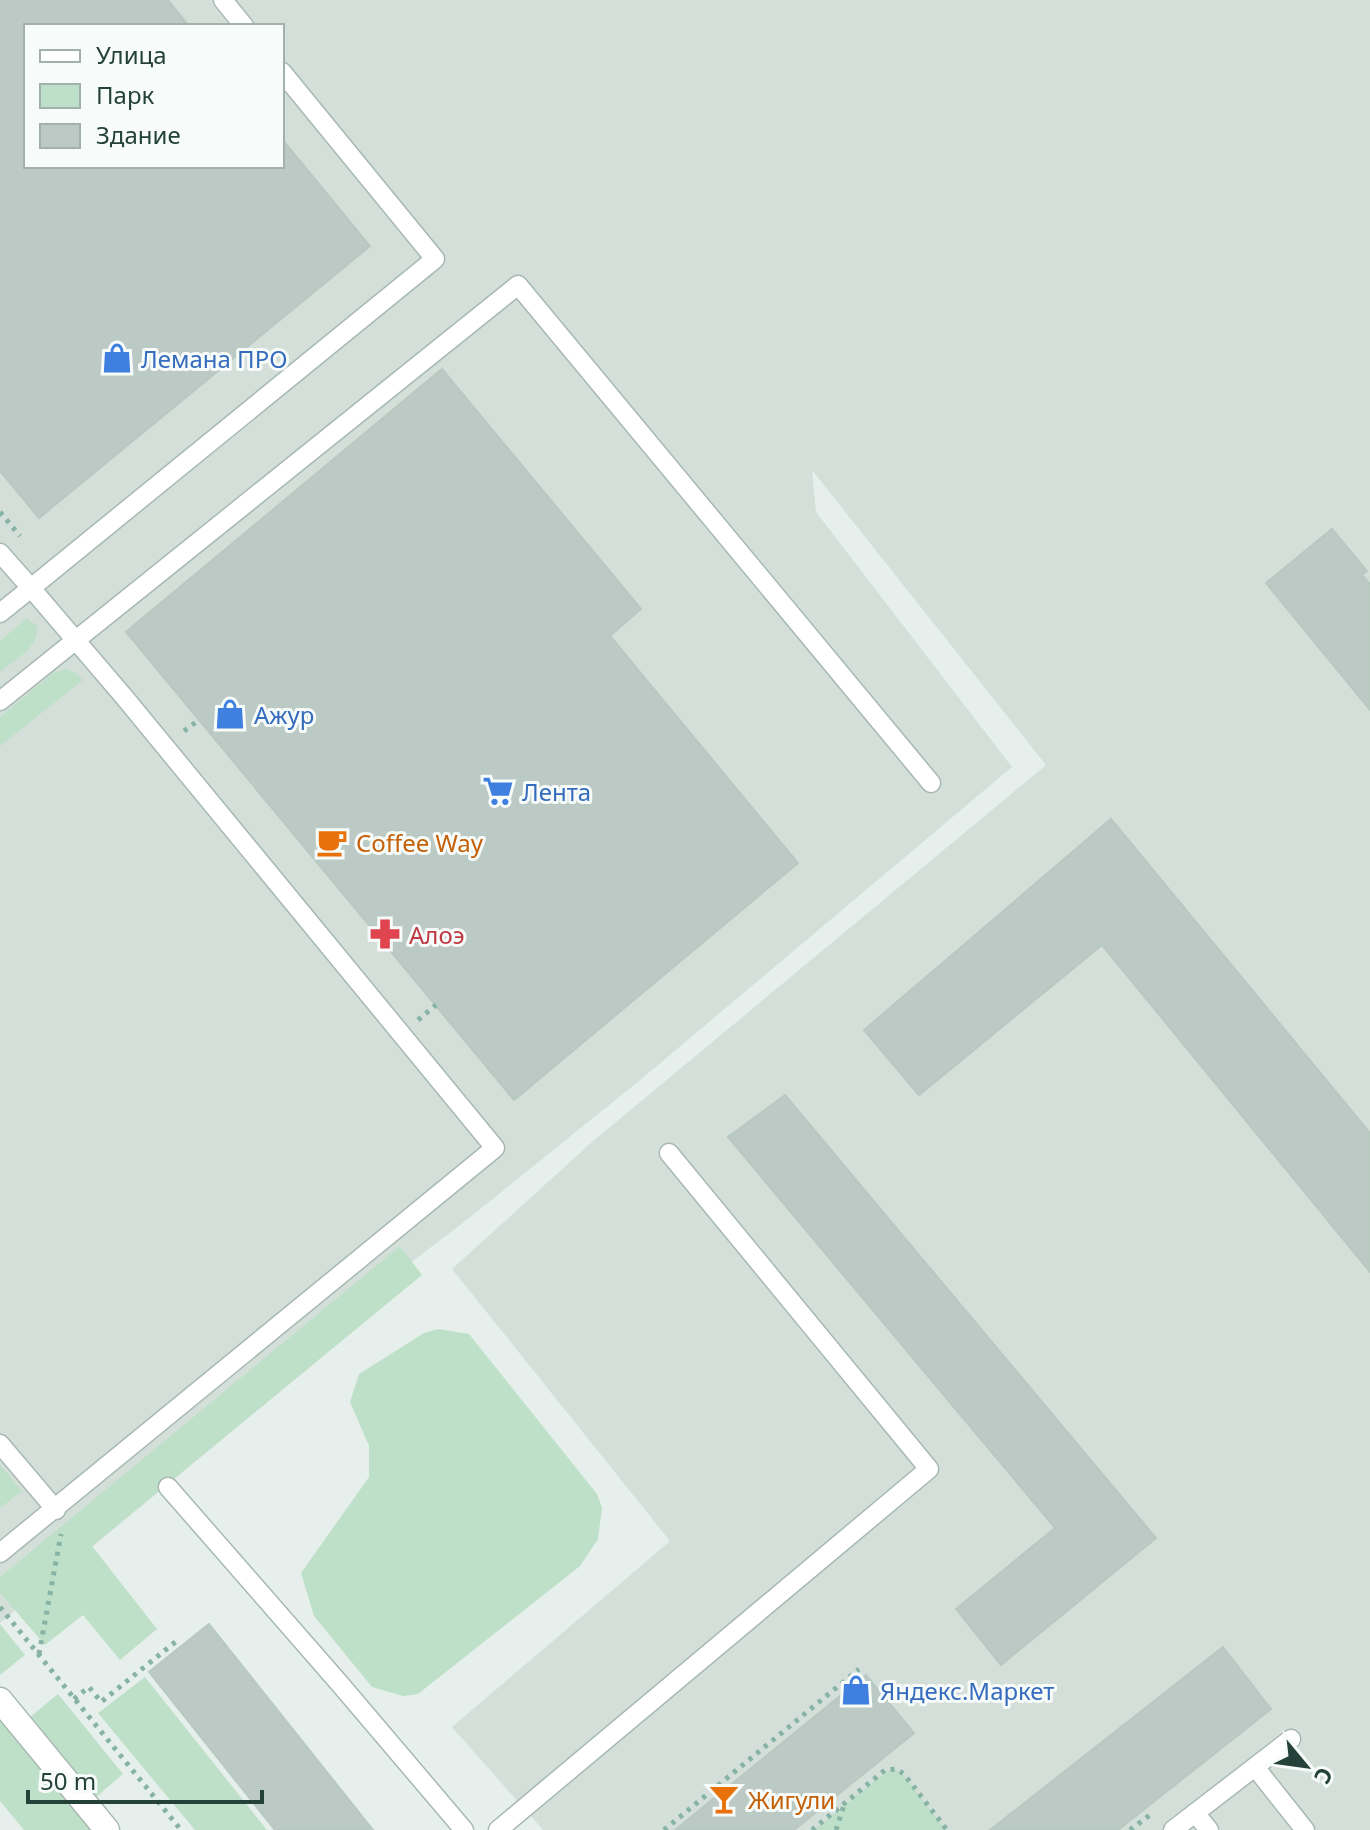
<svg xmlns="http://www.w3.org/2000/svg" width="1370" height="1830" font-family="'Noto Sans',sans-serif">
  <rect width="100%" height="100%" fill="#e6efeb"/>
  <path fill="#d4dfda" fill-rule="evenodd" d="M0,0H1370V1830H543L452,1727L670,1541L452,1269L592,1142L1046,765L812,470L816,512L1012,767L639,1081L464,1222L296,1350L310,1367L0,1623ZM26,26H282V166H26Z"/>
  <g fill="#bfe0c8">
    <path d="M27,618L37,626C40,647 15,660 0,672V641Z"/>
    <path d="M65,669L76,673L83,680L0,746V717L53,673Z"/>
    <path d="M400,1246L422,1275L92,1546L157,1629L120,1660L83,1615L45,1645L0,1593V1577Z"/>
    <path d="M438,1329L469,1334L597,1494L602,1508L598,1539L580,1566L418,1694L403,1696L372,1687L314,1616L301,1573L369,1477V1446L350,1402L359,1374L424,1333Z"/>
    <path d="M0,1465L22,1491L0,1508Z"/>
    <path d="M0,1624L25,1655L0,1675Z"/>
    <path d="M145,1677L267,1830H195L98,1713Z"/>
    <path d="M58,1694L123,1774L95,1798L29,1718Z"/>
    <path d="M0,1712L98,1830H24L0,1801Z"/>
    <path d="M895,1769L903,1775L946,1830H814L886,1772Z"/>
  </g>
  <g fill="#bbcac4" stroke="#b8c9c2" stroke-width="2">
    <path d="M0,0H168L189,26H26V166H282V139L370,246L39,518L0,471Z"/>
    <path d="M442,369L641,609L610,636L798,863L514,1100L126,632Z"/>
    <path d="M1332,529L1367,571L1362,575L1370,584V710L1266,583Z"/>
    <path d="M1111,819L1370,1133V1272L1102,945L919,1095L864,1030Z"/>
    <path d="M785,1095L1156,1538L1001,1665L956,1609L1055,1528L728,1137Z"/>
    <path d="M209,1624L373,1830H275L149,1672Z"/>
    <path d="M1223,1647L1271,1709L1118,1830H990Z"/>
    <path d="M866,1675L914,1733L794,1830H675Z"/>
  </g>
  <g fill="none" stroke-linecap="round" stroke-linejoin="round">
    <g stroke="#a8b8b2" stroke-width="21">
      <g id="service">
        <path d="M223,0L244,26"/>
        <path d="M0,553L31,588L435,259L282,72"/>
        <path d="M0,613L31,588L125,698L495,1148L0,1553"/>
        <path d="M0,701L518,285L931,783"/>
        <path d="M0,1444L56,1510"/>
        <path d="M168,1487L340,1684L464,1830"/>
        <path d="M1255,1767L1305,1830"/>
        <path d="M1195,1813L1209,1830"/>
        <path d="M498,1830L929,1469L669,1153"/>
        <path d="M1173,1830L1291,1739"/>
      </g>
    </g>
    <g stroke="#a8b8b2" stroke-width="27">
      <path id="minor" d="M0,1700L107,1830"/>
    </g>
    <g stroke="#86b3a5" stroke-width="5" stroke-dasharray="4 6" stroke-linecap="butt">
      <path d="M0,512L20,536"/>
      <path d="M184,731L199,720"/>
      <path d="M418,1020L436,1005"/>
      <path d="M0,1607L181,1830"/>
      <path d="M39,1654L61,1534"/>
      <path d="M74,1699L89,1687L101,1702L179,1639"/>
      <path d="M664,1830L859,1669"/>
      <path d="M812,1830L885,1770L896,1769L904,1774L947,1830"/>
      <path d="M836,1830L844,1805"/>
      <path d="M1130,1830L1154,1812"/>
    </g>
    <use href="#service" stroke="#fff" stroke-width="18"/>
    <use href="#minor" stroke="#fff" stroke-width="24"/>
  </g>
  <defs>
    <g id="shop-bare" transform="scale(2.4)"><path d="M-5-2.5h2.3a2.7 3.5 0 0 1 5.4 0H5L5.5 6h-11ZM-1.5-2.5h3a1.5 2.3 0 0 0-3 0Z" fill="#3f7fe0" stroke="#f7fbf9" stroke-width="2.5" paint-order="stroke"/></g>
    <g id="supermarket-bare" transform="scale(2.4)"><path d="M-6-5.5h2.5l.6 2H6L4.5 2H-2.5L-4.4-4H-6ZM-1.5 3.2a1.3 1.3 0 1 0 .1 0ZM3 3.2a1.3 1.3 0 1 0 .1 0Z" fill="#3f7fe0" stroke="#f7fbf9" stroke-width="2.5" paint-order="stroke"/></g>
    <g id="cafe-bare" transform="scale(2.4)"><path d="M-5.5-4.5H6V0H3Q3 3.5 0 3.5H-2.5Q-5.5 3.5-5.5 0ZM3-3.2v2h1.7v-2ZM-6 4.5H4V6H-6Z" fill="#e8710a" stroke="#f7fbf9" stroke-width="2.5" paint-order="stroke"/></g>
    <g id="pharmacy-bare" transform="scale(2.4)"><path d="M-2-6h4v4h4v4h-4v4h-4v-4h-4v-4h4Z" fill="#e0444e" stroke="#f7fbf9" stroke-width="2.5" paint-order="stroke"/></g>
    <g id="bar-bare" transform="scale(2.4)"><path d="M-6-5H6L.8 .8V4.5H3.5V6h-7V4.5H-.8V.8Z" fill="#e8710a" stroke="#f7fbf9" stroke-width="2.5" paint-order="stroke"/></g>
  </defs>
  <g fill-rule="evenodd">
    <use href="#shop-bare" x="117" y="358"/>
    <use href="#shop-bare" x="230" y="714"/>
    <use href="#supermarket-bare" x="498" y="791"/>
    <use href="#cafe-bare" x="332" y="842"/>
    <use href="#pharmacy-bare" x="385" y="934"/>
    <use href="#shop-bare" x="856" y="1690"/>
    <use href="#bar-bare" x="724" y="1799"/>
  </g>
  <g text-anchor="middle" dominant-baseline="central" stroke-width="6" stroke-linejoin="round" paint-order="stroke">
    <g font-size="24" fill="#366cbe" stroke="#f7fbf9" text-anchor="start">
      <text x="141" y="358">Лемана ПРО</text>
      <text x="254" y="714">Ажур</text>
      <text x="522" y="791">Лента</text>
      <text x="880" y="1690">Яндекс.Маркет</text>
    </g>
    <g font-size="24" fill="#c56008" stroke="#f7fbf9" text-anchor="start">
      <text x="356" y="842">Coffee Way</text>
      <text x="748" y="1799">Жигули</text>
    </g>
    <g font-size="24" fill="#be3a42" stroke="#f7fbf9" text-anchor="start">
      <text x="409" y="934">Алоэ</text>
    </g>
  </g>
  <rect x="24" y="24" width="260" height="144" fill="#f7fbf9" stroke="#a3b1ad" stroke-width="2"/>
  <rect x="40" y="50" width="40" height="12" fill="#ffffff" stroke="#a3b1ad" stroke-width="2"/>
  <text x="96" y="64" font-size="24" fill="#24423a">Улица</text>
  <rect x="40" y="84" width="40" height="24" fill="#bfe0c8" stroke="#a3b1ad" stroke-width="2"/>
  <text x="96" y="104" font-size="24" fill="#24423a">Парк</text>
  <rect x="40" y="124" width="40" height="24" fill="#bbcac4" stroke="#a3b1ad" stroke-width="2"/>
  <text x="96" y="144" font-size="24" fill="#24423a">Здание</text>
  <g transform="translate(1306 1766) rotate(119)" stroke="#f7fbf9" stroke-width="6" paint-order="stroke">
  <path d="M0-6L14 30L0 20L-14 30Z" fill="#24423a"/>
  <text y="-12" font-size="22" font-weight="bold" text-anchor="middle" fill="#24423a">С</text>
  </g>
  <path d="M28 1790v12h234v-12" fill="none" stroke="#24423a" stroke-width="4"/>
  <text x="40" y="1790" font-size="24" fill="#24423a" stroke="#f7fbf9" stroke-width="6" paint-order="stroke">50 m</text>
</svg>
